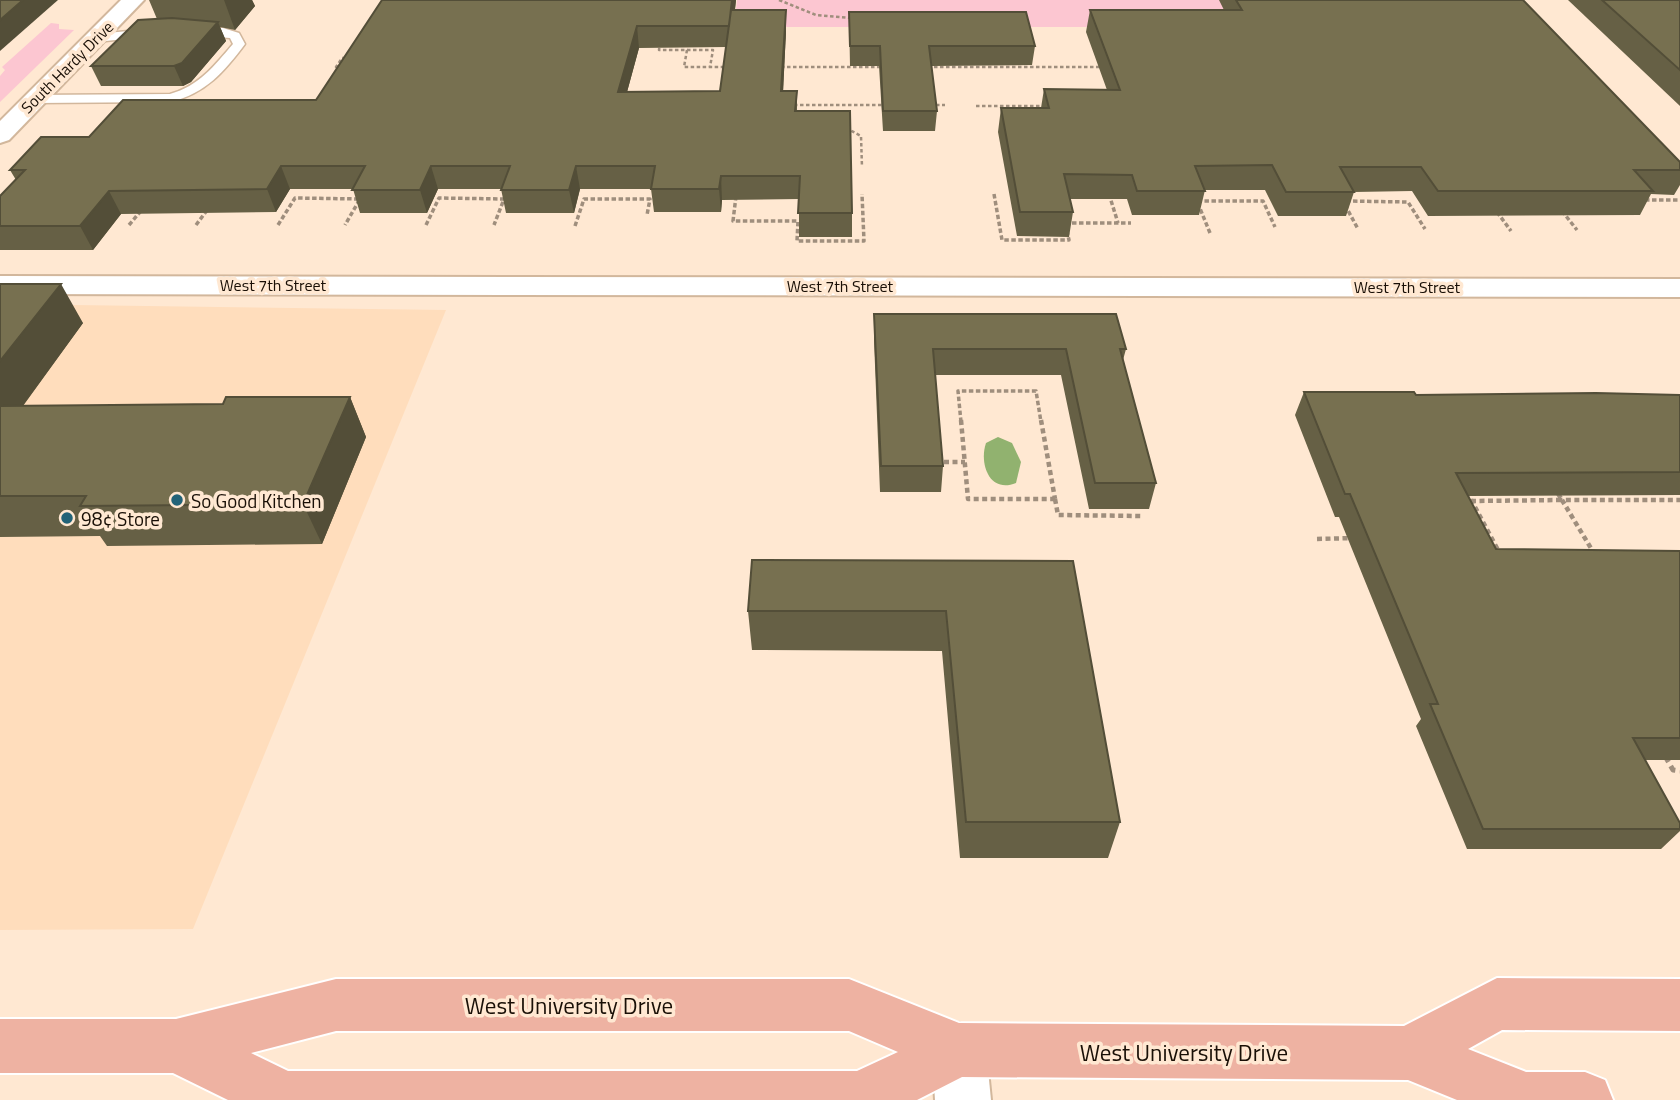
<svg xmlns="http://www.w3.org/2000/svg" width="1680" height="1100" font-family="'Titillium Web',sans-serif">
  <rect width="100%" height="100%" fill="#ffe8d2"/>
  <path fill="#ffddbc" d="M0,304L446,310L193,929L0,930Z"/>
  <g fill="#fcc6d1">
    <path d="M737,0H1474L1240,27H734Z"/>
    <path d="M51,23L59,24V29L74,30L0,102V76L5,70L2,67Z"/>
  </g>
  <path fill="#91b26f" d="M998,437L1012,443L1021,462L1016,483C989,494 979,463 986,443Z"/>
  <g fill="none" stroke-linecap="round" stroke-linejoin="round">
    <g stroke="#d2b79c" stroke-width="3">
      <g id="service">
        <path d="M196,28H223L239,33L245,44C224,72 206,93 171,102L35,103L28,99L35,95L170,94C199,86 214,66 233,44L230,38L192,35V29Z"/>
        <path d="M150,29L154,30V36L96,42L90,38L96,34Z"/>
      </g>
    </g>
    <g stroke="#d2b79c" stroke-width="4">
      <g id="minor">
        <path d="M0,276L1680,279V297L0,294Z"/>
        <path d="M959,1023L978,1031L986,1050L991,1100H935L932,1050L940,1031Z"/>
      </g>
    </g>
    <g stroke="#d2b79c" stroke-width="4">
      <path id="tertiary" d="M121,0H144L9,140L0,143V121Z"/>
    </g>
    <g stroke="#fff" stroke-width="4">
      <path id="primary" d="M1497,978L1680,979V1031L1502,1030L1468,1049L1526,1072H1585L1605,1080L1613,1100H1457L1408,1080L962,1077L917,1100H228L173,1073H0V1019H176L336,979H849L959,1023L1404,1026ZM336,1031H849L898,1052L857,1071H288L251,1053Z"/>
    </g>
    <g stroke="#9f8e7d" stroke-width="2.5" stroke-dasharray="3.5 2.5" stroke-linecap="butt">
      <path d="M779,0L816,15L852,18"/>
      <path d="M660,42L659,50H687L684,67H727"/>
      <path d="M687,50H713L710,67"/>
      <path d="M343,67H336L342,58H350"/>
      <path d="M781,67H885"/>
      <path d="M928,67H1102"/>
      <path d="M794,105H886"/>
      <path d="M930,105H945"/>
      <path d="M976,106H1045"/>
      <path d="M846,128L861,136L862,167"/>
    </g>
    <g stroke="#9f8e7d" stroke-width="3.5" stroke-dasharray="4.5 2.5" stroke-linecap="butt">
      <path d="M994,194L1002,240H1069L1067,231"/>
      <path d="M1109,194L1118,223"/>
      <path d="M736,196L733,221H798L797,241H864L862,194"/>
      <path d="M1645,200H1680"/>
      <path d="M1346,201L1408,202L1425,229"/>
      <path d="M1345,205L1358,229"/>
      <path d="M1562,211L1577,230"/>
      <path d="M1497,212L1511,231"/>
      <path d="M1072,223H1131"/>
      <path d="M129,225L140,212"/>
      <path d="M196,225L208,209"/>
      <path d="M278,225L295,198L360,199L345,225"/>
      <path d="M426,225L439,198L504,199L494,225"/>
      <path d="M575,226L584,199H650L647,215"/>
      <path d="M1210,233L1197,201H1263L1275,227"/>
      <path d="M961,422L958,391H1036L1041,422"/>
    </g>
    <g stroke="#9f8e7d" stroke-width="4.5" stroke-dasharray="5 3.5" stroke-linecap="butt">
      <path d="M961,420L968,499H1055"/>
      <path d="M1041,420L1055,499"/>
      <path d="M944,462H965"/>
      <path d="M1467,492L1499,552"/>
      <path d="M1055,499L1058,515L1141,516"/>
      <path d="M1471,501L1562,500L1557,492"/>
      <path d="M1317,539L1353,538"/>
      <path d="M1595,555L1562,500H1680"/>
    </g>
    <path stroke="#9f8e7d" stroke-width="5" stroke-dasharray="7 4.5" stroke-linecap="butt" d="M1665,756L1673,770L1680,771"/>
    <use href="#service" fill="#fff" fill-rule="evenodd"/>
    <use href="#minor" fill="#fff" fill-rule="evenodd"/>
    <use href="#tertiary" fill="#fff" fill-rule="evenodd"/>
    <use href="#primary" fill="#eeb2a2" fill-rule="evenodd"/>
  </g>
  <g fill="#666045" fill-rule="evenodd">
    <path d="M149,0H252L255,6L235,30L220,27L226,41L191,82L183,86H101L91,66L157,19Z"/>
    <path d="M736,0L735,10L786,31L783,91H797V111L852,213V237H799V199L722,200L721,212H654L651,189H580L574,213H506L501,189H438L427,213H360L353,189H290L276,212L121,214L93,250H0V196L16,180L10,170L89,137L316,100ZM726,47L720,91L627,92L639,48Z"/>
    <path d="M1219,0H1523L1680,162V185L1674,195L1651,194L1640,215L1428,216L1412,191L1354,192L1346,216H1278L1265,190H1205L1199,215H1132L1127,199H1070L1073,212L1069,237L1017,236L998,132L1001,108H1041L1044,89L1107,90L1086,32L1090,10H1224Z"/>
    <path d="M1568,0H1680V106Z"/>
    <path d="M849,12L1035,46L1032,65L931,66L937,111L935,131H883L879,66H850Z"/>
    <path d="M0,284L83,323L23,406L223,404L350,397L366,437L322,544L107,546L100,536L0,537Z"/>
    <path d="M874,314L1126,349L1123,360L1156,483L1149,509H1089L1061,375H935L943,466L941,492H880L874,340Z"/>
    <path d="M1304,392L1416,395H1680V495L1468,496L1496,549L1680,551V760H1645L1680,823V831L1661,849H1467L1416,726L1421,719L1339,517H1335L1295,415Z"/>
    <path d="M1073,561L1120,822L1108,858H960L942,651L752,650L748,611Z"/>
  </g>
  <g fill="#534e38">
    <path d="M23,0H58L0,51V20Z"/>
    <path d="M224,0H252L255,6L235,30Z"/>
    <path d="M732,0H736L730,47L729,26Z"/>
    <path d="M786,10V31L782,113L781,91Z"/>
    <path d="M218,22L226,41L191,82L183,86L174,66Z"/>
    <path d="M637,26L639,48L621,114L618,92Z"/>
    <path d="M281,166L290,189L276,212L267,189Z"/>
    <path d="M431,166L438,189L427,213L420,190Z"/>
    <path d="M576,166L580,189L574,213L569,190Z"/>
    <path d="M721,176L722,200L721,212L719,189Z"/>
    <path d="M109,191L121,214L93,250L80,226Z"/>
    <path d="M61,284L83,323L16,415L0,443V361Z"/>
    <path d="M350,397L366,437L322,544L303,504Z"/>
  </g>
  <g fill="#777050" stroke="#534e38" stroke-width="2">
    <path d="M0,0H23L0,20Z"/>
    <path d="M382,0H732L729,26H637L618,92L720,91L731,10H786L781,91H797L795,111H850L852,213H798L800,176H721L719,189H651L655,166H576L569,190H501L510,166H431L420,190H352L365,166H281L267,189L109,191L80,226H0V196L25,170H10L41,137H89L123,100H316Z"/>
    <path d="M1236,0H1523L1680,162V170H1634L1653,191H1438L1421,167H1340L1354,192H1286L1272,165L1195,166L1205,191H1137L1132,175L1064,174L1073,212H1020L1001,108H1049L1044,89L1120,90L1090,10H1242Z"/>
    <path d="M1602,0H1680V70Z"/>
    <path d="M849,12H1026L1035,46H929L937,111H883L880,46H850Z"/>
    <path d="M172,18L218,22L182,63L174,66H91L138,20Z"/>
    <path d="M0,284H61L0,361Z"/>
    <path d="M874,314H1116L1126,349H1120L1156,483H1095L1066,349H933L943,466H881Z"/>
    <path d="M1304,392H1414L1416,395L1596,393L1680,395V472L1456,473L1496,549L1680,551V738H1633L1680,823V829H1483L1430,704H1438L1350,494H1345Z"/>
    <path d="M226,397H350L303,504L80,506L86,496H0V406L223,404Z"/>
    <path d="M752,560L1073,561L1120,822H966L946,611H748Z"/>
  </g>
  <g fill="#226378" stroke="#ffe8d2" stroke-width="2.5">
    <circle cx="177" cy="500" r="7"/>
    <circle cx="67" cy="518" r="7"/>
  </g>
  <g text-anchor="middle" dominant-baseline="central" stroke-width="7" stroke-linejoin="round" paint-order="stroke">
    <g font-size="16" fill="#190f06" stroke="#ffe8d2">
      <text transform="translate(67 67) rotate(-45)">South Hardy Drive</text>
      <text x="273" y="285">West 7th Street</text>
      <text x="840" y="286">West 7th Street</text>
      <text x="1407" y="287">West 7th Street</text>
    </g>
    <g font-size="19" fill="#190f06" stroke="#ffe8d2" text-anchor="start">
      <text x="191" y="500">So Good Kitchen</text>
      <text x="81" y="518">98¢ Store</text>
    </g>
    <g font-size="23" fill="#190f06" stroke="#ffe8d2">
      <text x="569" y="1005">West University Drive</text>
      <text x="1184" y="1052">West University Drive</text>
    </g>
  </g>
</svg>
